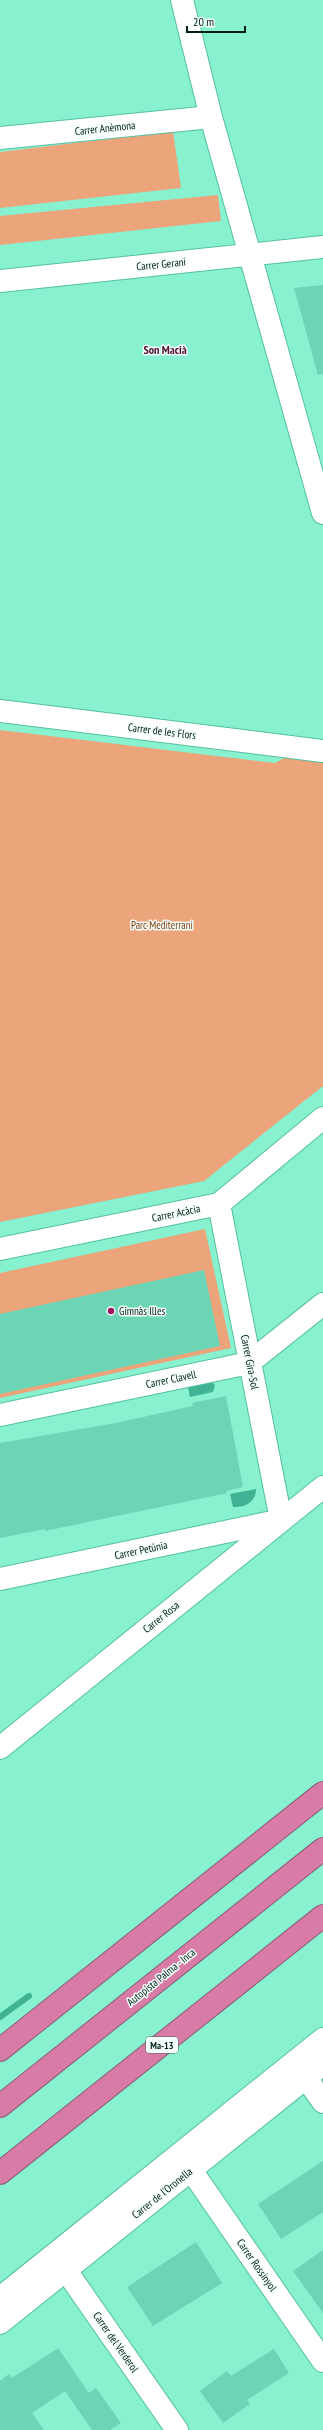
<svg xmlns="http://www.w3.org/2000/svg" width="323" height="2430" font-family="'PT Sans Narrow',sans-serif">
  <rect width="100%" height="100%" fill="#87f1d0"/>
  <g fill="#eca57b">
    <path d="M173,131L181,188L0,208V152Z"/>
    <path d="M218,195L221,221L0,245V216Z"/>
    <path d="M0,730L275,763L293,753L323,759V1086L204,1181L0,1222Z"/>
    <path d="M205,1229L231,1348L0,1398V1273Z"/>
  </g>
  <g fill="#41b394">
    <path d="M211,1382L215,1385L213,1392L190,1397L188,1387Z"/>
    <path d="M256,1489C256,1502 245,1508 233,1507L230,1494Z"/>
  </g>
  <g fill="none" stroke-linecap="round" stroke-linejoin="round">
    <path stroke="#41b394" stroke-width="6" d="M0,2017L29,1996"/>
  </g>
  <g fill="#6bd5b5">
    <path d="M323,285V374L318,375L294,288Z"/>
    <path d="M204,1270L220,1346L0,1394V1314Z"/>
    <path d="M226,1396L243,1487L226,1491L227,1493L45,1531V1529L0,1538V1443L116,1423L193,1406L192,1403Z"/>
    <path d="M323,2161V2212L281,2239L258,2204Z"/>
    <path d="M196,2242L222,2283L153,2326L127,2287Z"/>
    <path d="M323,2250V2313L293,2271Z"/>
    <path d="M58,2348L89,2393L96,2388L121,2423L110,2430H92L65,2391L32,2413L44,2430H0V2381L9,2374L12,2378Z"/>
    <path d="M274,2349L289,2373L247,2400L250,2404L223,2423L200,2391L227,2371L231,2376Z"/>
  </g>
  <g fill="none" stroke-linecap="round" stroke-linejoin="round">
    <g stroke="#55c0a1" stroke-width="24">
      <g id="minor">
        <path d="M182,0L211,117L323,513"/>
        <path d="M0,138L211,117"/>
        <path d="M0,281L323,247"/>
        <path d="M0,711L323,751"/>
        <path d="M219,1204L281,1520"/>
        <path d="M0,1249L219,1204L323,1118"/>
        <path d="M0,1415L249,1363L323,1304"/>
        <path d="M0,1579L277,1521"/>
        <path d="M0,1748L323,1487"/>
        <path d="M306,2078L323,2102"/>
        <path d="M191,2170L323,2361"/>
        <path d="M58,2259L177,2430"/>
        <path d="M0,2298L323,2039"/>
        <path d="M0,2323L323,2064"/>
      </g>
    </g>
    <g stroke="#8c5c75" stroke-width="24">
      <g id="highway">
        <path d="M0,2050L323,1793"/>
        <path d="M0,2106L323,1849"/>
        <path d="M0,2173L323,1916"/>
      </g>
    </g>
    <use href="#minor" stroke="#fff" stroke-width="22"/>
    <use href="#highway" stroke="#d87ca7" stroke-width="22"/>
  </g>
  <circle fill="#9d1665" stroke="#f3fdf9" stroke-width="1.5" cx="111" cy="1311" r="4"/>
  <g text-anchor="middle" dominant-baseline="central" stroke-width="3" stroke-linejoin="round" paint-order="stroke">
    <rect fill="#f3fdf9" stroke="#49625b" stroke-width="1" x="146" y="2037" width="32" height="16" rx="3"/>
    <g font-size="10" font-weight="bold" fill="#002017">
      <text x="162" y="2045">Ma-13</text>
    </g>
    <g font-size="11" fill="#002017" stroke="#f3fdf9">
      <text transform="translate(105 128) rotate(-6)">Carrer Anèmona</text>
      <text transform="translate(161 264) rotate(-6)">Carrer Gerani</text>
      <text transform="translate(162 731) rotate(7)">Carrer de les Flors</text>
      <text transform="translate(176 1213) rotate(-12)">Carrer Acàcia</text>
      <text transform="translate(250 1362) rotate(79)">Carrer Gira-Sol</text>
      <text transform="translate(171 1379) rotate(-12)">Carrer Clavell</text>
      <text transform="translate(141 1550) rotate(-12)">Carrer Petúnia</text>
      <text transform="translate(161 1617) rotate(-39)">Carrer Rosa</text>
      <text transform="translate(161 1977) rotate(-39)">Autopista Palma - Inca</text>
      <text transform="translate(162 2193) rotate(-39)">Carrer de l'Oronella</text>
      <text transform="translate(257 2265) rotate(55)">Carrer Rossinyol</text>
      <text transform="translate(116 2342) rotate(55)">Carrer del Verderol</text>
    </g>
    <g font-size="11" fill="#7c3d0f" stroke="#f3fdf9">
      <text x="162" y="925">Parc Mediterrani</text>
    </g>
    <g font-size="11" fill="#002017" stroke="#f3fdf9" text-anchor="start">
      <text x="119" y="1311">Gimnàs Illes</text>
    </g>
    <g font-size="12" font-weight="bold" fill="#4e0f32" stroke="#f3fdf9">
      <text x="165" y="349">Son Macià</text>
    </g>
  </g>
  <path d="M187 26v6h58v-6" fill="none" stroke="#002017" stroke-width="2"/>
  <text x="193" y="26" font-size="12" fill="#002017" stroke="#f3fdf9" stroke-width="3" paint-order="stroke">20 m</text>
</svg>
